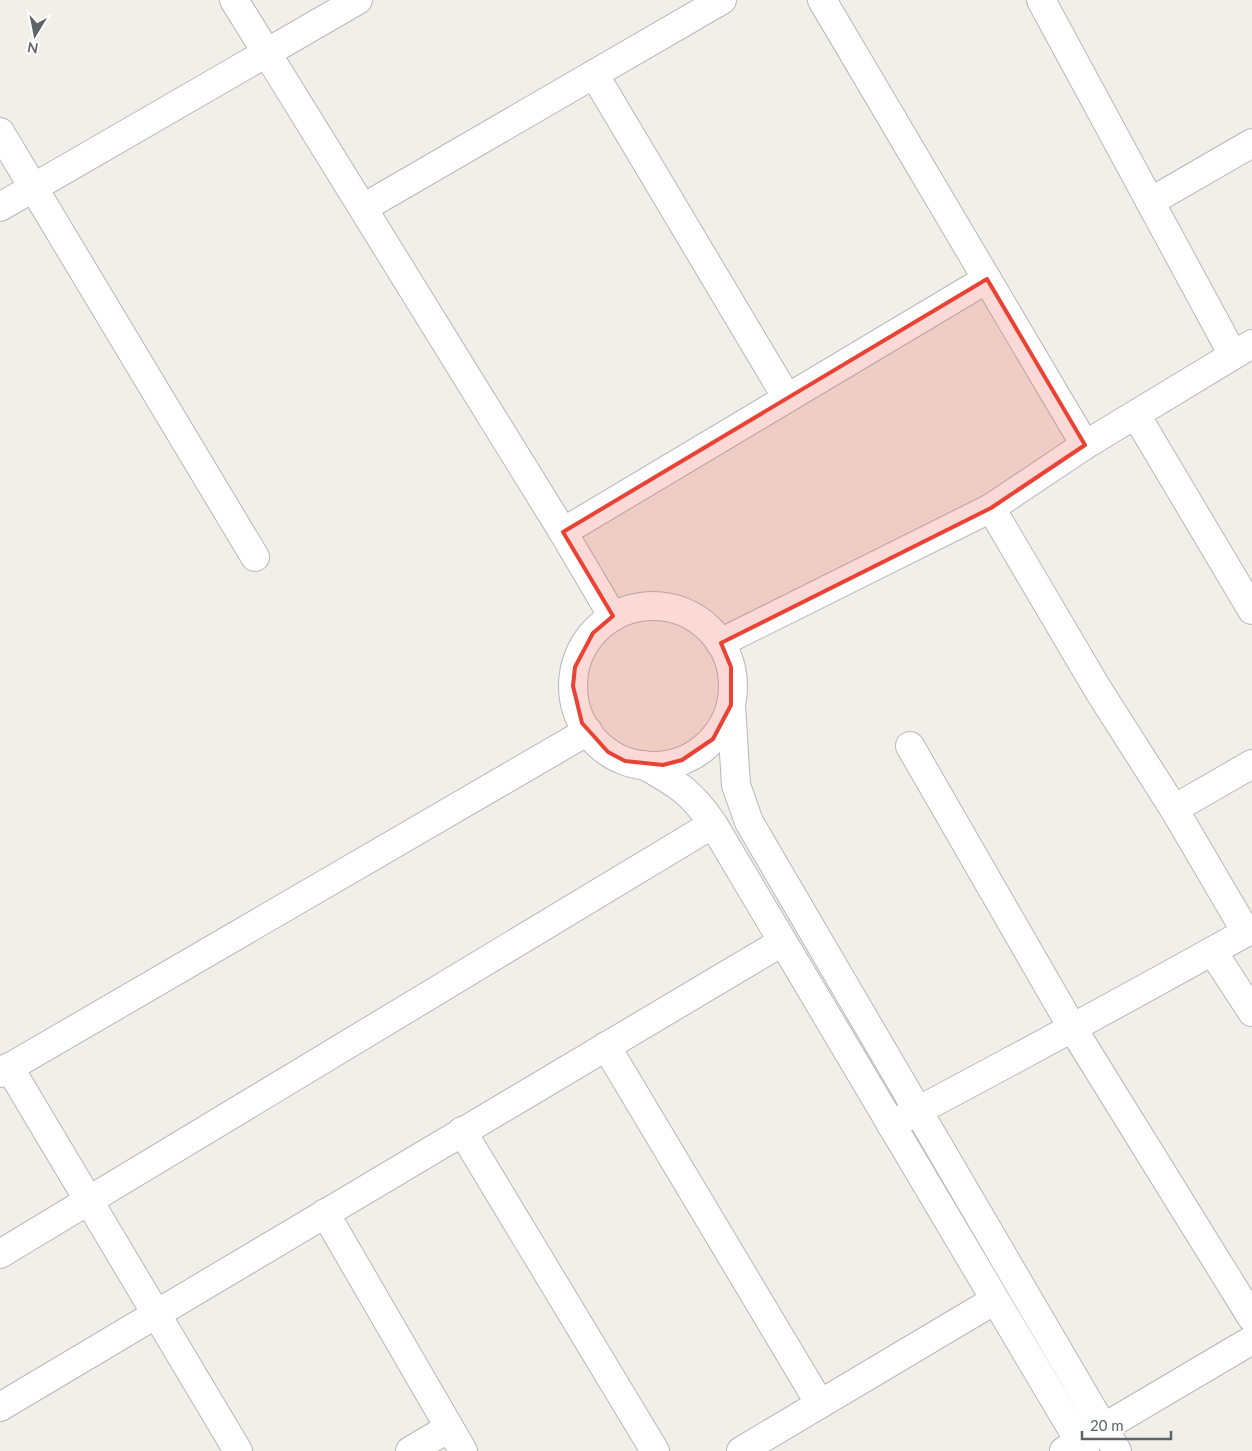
<svg xmlns="http://www.w3.org/2000/svg" width="1252" height="1451" font-family="Lato,sans-serif">
  <rect width="100%" height="100%" fill="#f1efe8"/>
  <g fill="none" stroke-linecap="round" stroke-linejoin="round">
    <g stroke="#b5b8bc" stroke-width="30">
      <g id="minor">
        <path d="M822,0L1085,445"/>
        <path d="M1041,0L1233,355"/>
        <path d="M594,74L787,398"/>
        <path d="M0,132L255,557"/>
        <path d="M1150,202L1252,143"/>
        <path d="M0,207L358,0"/>
        <path d="M363,208L722,0"/>
        <path d="M1136,415L1252,610"/>
        <path d="M991,508L1097,688L1174,809L1246,932"/>
        <path d="M563,532L987,279"/>
        <path d="M720,643L991,508L1085,445L1252,344"/>
        <path d="M910,746L1073,1029L1252,1318"/>
        <path d="M1174,809L1252,764"/>
        <path d="M1213,952L1252,1012"/>
        <path d="M606,1046L820,1404"/>
        <path d="M9,1067L238,1451"/>
        <path d="M0,1073L588,731"/>
        <path d="M891,1125C1012,1061 1132,996 1252,929"/>
        <path d="M462,1131L655,1451"/>
        <path d="M325,1213L463,1451"/>
        <path d="M0,1254L713,824"/>
        <path d="M0,1407L782,942"/>
        <path d="M410,1451L449,1428"/>
        <path d="M741,1451L995,1300"/>
        <path d="M1064,1451L1252,1340"/>
      </g>
    </g>
    <g stroke="#b5b8bc" stroke-width="30">
      <g id="tertiary">
        <path d="M234,0L563,532L613,617"/>
        <circle cx="653" cy="686" r="80"/>
        <path d="M731,705L736,785L749,822L1117,1451"/>
        <path d="M644,765C677,784 691,791 713,824L1085,1451"/>
      </g>
    </g>
    <use href="#minor" stroke="#fff" stroke-width="28"/>
    <use href="#tertiary" stroke="#fff" stroke-width="28"/>
  </g>
  <path fill="#ea4335" fill-opacity="0.2" stroke="#ea4335" stroke-width="4" stroke-linejoin="round" d="M987,279L1085,445L991,508L721,643L731,667V705L713,739L682,760L663,765L625,761L608,752L582,723L573,686L575,667L593,633L613,616L563,532Z"/>
  <g transform="translate(35 35) rotate(190)" stroke="#ffffff" stroke-width="4" paint-order="stroke">
  <path d="M0-4L9 19L0 12L-9 19Z" fill="#5f6368"/>
  <text y="-8" font-size="14" font-weight="bold" text-anchor="middle" fill="#5f6368">N</text>
  </g>
  <path d="M1082 1431v8h89v-8" fill="none" stroke="#5f6368" stroke-width="2.5"/>
  <text x="1090" y="1431" font-size="15" fill="#5f6368" stroke="#ffffff" stroke-width="4" paint-order="stroke">20 m</text>
</svg>
